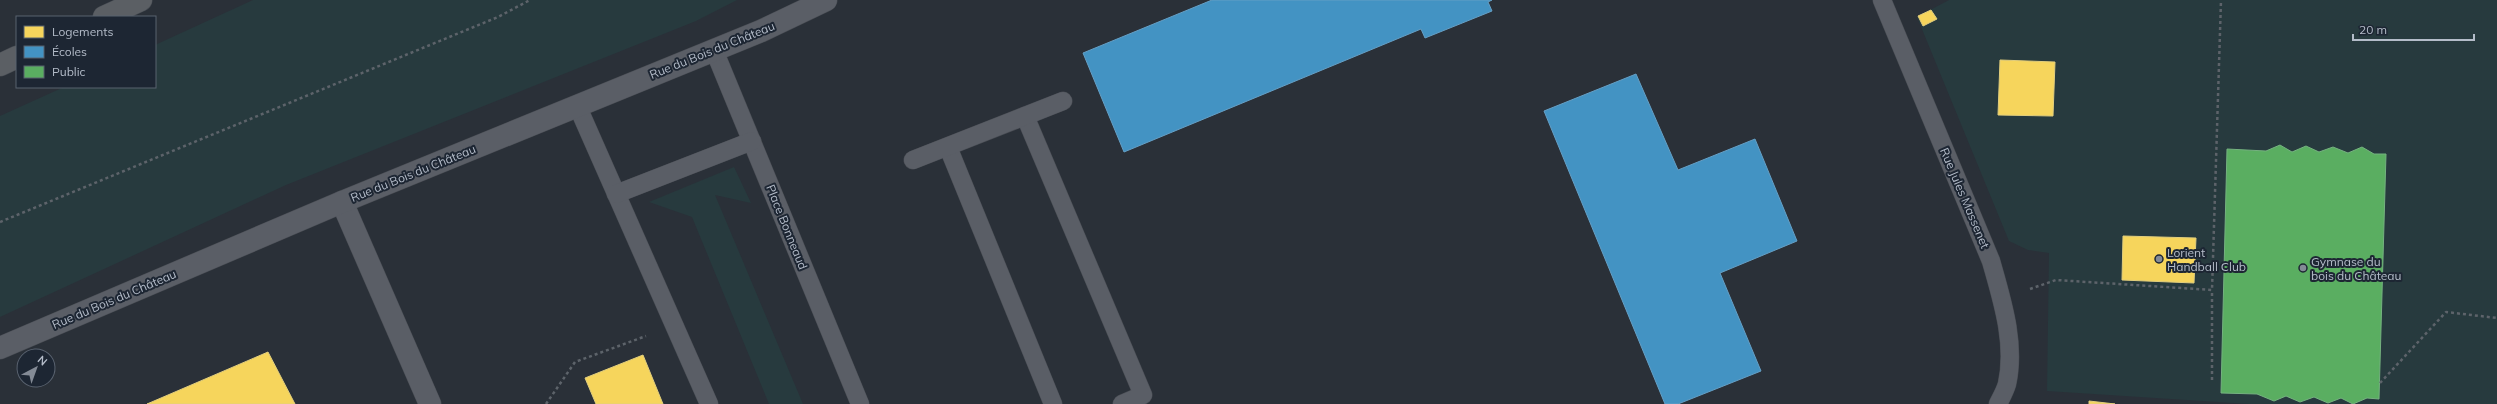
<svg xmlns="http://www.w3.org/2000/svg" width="2497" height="404" font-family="Mulish,sans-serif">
  <rect width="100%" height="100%" fill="#2a3038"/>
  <g fill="#273a3e">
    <path d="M253,0H737L696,21L286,185L0,317V116L64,87H155V45Z"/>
    <path d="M1949,0H2497V404H2249L2047,391L2049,253L2028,250L2009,241L1917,17Z"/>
    <path d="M734,167L751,203L715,195L803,404H769L692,217L649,202Z"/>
  </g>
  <g fill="#f6d55c" stroke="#e2ce7d">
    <path d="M1931,10L1937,19L1923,26L1918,16Z"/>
    <path d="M2000,60L2055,62L2053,116L1998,115Z"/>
    <path d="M2123,236L2196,238L2194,283L2122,280Z"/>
    <path d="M268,352L295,404H147Z"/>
    <path d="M643,355L663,404H596L585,378Z"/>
    <path d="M2089,401L2115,404H2089Z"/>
  </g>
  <g fill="#4393c3" stroke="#659fc5">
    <path d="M1212,0H1492L1488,2L1492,11L1425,38L1421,29L1124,152L1083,53Z"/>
    <path d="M1636,74L1678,170L1755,139L1797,241L1720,273L1761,371L1678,404H1665L1544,111Z"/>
  </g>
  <path fill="#5aae61" stroke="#75b280" d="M2280,145L2292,152L2306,146L2319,152L2333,147L2348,153L2362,147L2374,154H2386L2379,399L2367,398L2353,404L2341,398L2328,403L2314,397L2300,402L2286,396L2274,401L2257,394L2221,393L2227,149L2266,151Z"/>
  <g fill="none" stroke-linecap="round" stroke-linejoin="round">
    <g stroke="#484c53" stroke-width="19">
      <g id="service">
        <path d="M1882,0L1991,261C2002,300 2016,343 2007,384C2005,391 2001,398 1998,404"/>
        <path d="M714,50L860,404"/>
        <path d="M577,105L709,404"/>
        <path d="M1025,116L1143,395L1122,404"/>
        <path d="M948,147L1053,404"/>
        <path d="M913,160L1063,101"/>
        <path d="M616,194L752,141"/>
      </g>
    </g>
    <g stroke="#484c53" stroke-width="23">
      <path id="minor" d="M342,202L430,404"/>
    </g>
    <g stroke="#484c53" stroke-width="23">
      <path id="tertiary" d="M0,348L342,202L761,31L826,0"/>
    </g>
    <g stroke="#474c53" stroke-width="23">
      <g id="trunk">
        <path d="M104,17L141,0"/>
        <path d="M0,65L17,57"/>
      </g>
    </g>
    <g stroke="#5d636a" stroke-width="2.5" stroke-dasharray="3 3" stroke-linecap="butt">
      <path d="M0,222L498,17L530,0"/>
      <path d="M2030,289L2056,280L2212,290L2221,0"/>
      <path d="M2212,380V290"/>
      <path d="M2380,383L2446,312L2497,318"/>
      <path d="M546,404L575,362L646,336"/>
    </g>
    <use href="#service" stroke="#5a5e66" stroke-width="18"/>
    <use href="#minor" stroke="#5a5e66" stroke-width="22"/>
    <use href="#tertiary" stroke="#5a5e66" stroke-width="22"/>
    <use href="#trunk" stroke="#5b5f64" stroke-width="22"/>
  </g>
  <g fill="#848b96" stroke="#1d2633" stroke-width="1.5">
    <circle cx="2159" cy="259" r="4"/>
    <circle cx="2303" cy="268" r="4"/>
  </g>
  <g text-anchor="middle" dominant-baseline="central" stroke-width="4" stroke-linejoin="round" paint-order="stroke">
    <g font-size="12" fill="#b4bcc9" stroke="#1d2633">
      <text transform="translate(712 50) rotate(-22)">Rue du Bois du Château</text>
      <text transform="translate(413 173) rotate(-22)">Rue du Bois du Château</text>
      <text transform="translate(1965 198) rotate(67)">Rue Jules Massenet</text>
      <text transform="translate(787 227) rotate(68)">Place Bonneaud</text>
      <text transform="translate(114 299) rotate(-23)">Rue du Bois du Château</text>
    </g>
    <g font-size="12" fill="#b4bcc9" stroke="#1d2633" text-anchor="start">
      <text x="2167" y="252">Lorient<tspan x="2167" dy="14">Handball Club</tspan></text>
      <text x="2311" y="261">Gymnase du<tspan x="2311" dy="14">bois du Château</tspan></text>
    </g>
  </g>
  <rect x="16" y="16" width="140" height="72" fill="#1d2633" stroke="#59626f"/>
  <rect x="24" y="26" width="20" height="12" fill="#f6d55c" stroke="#59626f"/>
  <text x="52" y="36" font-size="12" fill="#b4bcc9">Logements</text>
  <rect x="24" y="46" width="20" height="12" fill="#4393c3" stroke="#59626f"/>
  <text x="52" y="56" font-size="12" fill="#b4bcc9">Écoles</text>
  <rect x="24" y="66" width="20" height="12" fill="#5aae61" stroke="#59626f"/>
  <text x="52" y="76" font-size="12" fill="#b4bcc9">Public</text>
  <g transform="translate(36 368) rotate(41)"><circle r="19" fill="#1d2633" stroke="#59626f"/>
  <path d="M0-3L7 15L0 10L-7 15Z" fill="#848b96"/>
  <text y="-6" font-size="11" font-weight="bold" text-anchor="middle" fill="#b4bcc9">N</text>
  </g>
  <path d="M2353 34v6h121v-6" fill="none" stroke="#b4bcc9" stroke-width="2"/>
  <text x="2359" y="34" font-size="12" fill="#b4bcc9" stroke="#1d2633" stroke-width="3" paint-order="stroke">20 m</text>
</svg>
